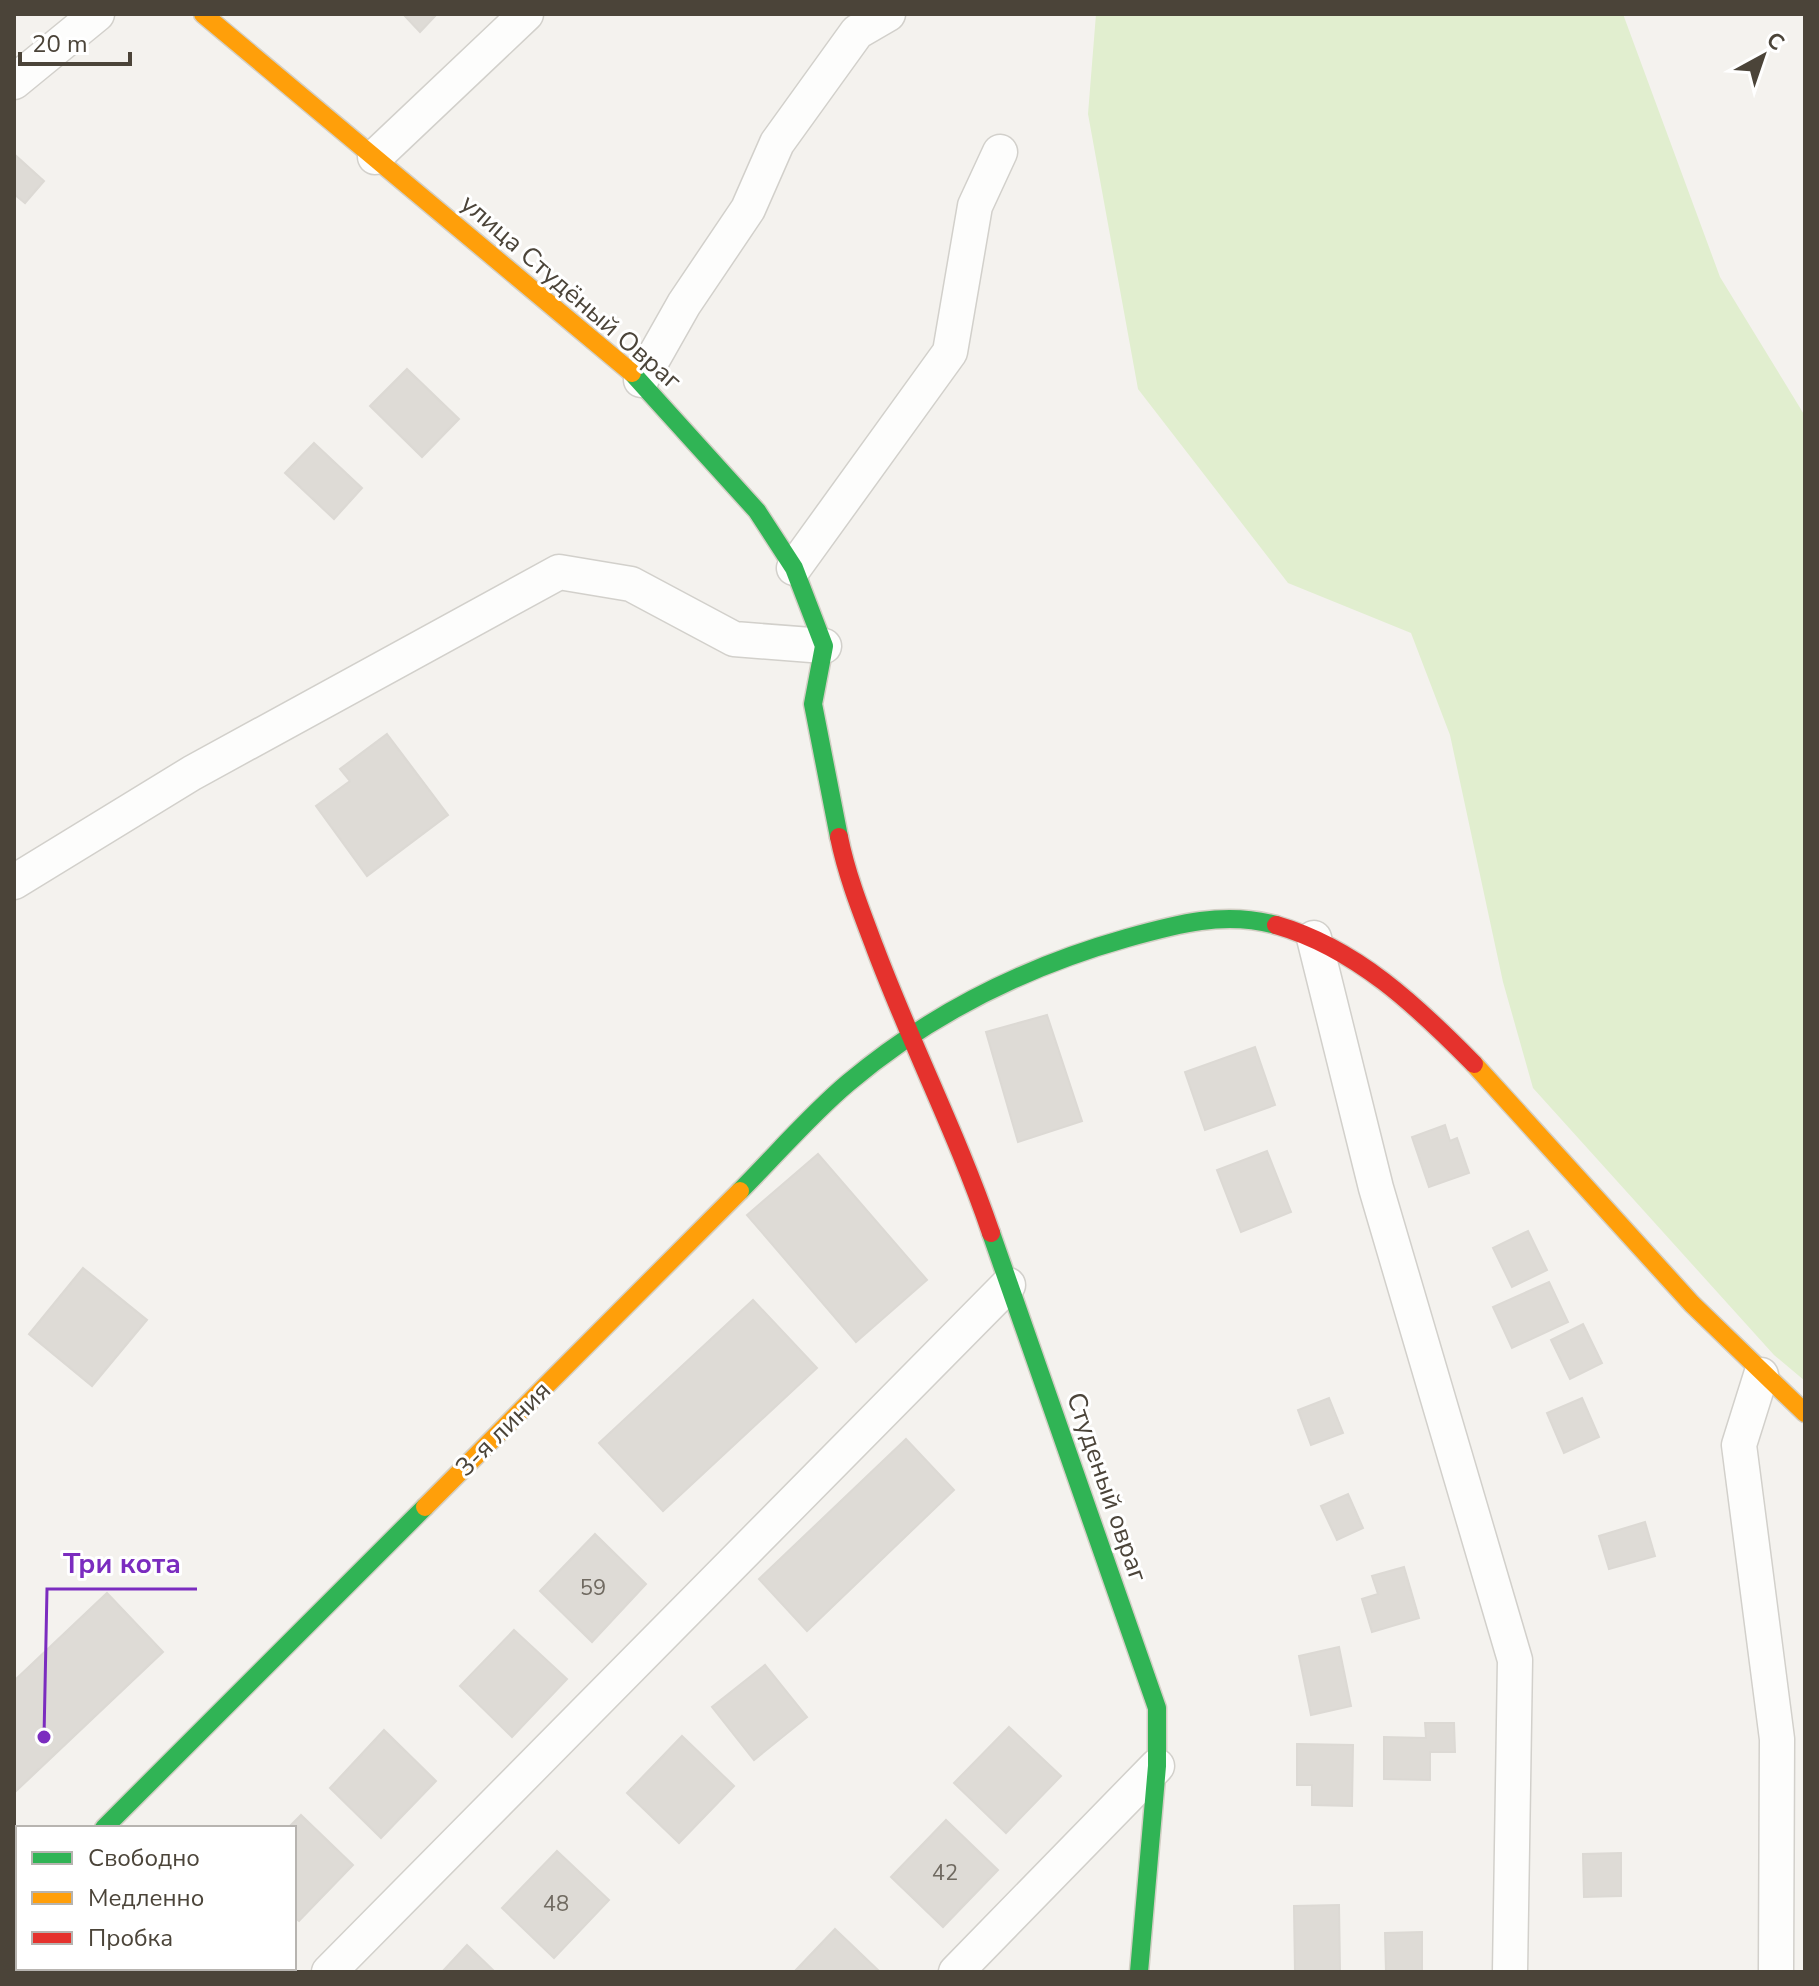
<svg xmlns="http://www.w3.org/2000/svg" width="1819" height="1986" font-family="'Nunito Sans',sans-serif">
  <rect width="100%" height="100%" fill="#f4f2ee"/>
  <path fill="#e1eecf" d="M1096,14H1623L1720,277L1805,416V1381L1774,1355L1533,1088L1503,982L1450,735L1411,633L1288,583L1138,389L1088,114Z"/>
  <g fill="#dedbd6" stroke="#dcd9d4" stroke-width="2">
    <path d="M403,14H437L420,32Z"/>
    <path d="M14,154L44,181L25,203L14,194Z"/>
    <path d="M407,369L459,419L422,457L370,406Z"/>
    <path d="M314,443L362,488L334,519L285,473Z"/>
    <path d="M387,734L448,815L367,876L316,806L350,781L340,769Z"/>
    <path d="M1047,1015L1082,1121L1018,1142L986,1032Z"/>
    <path d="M1255,1047L1275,1105L1205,1130L1185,1072Z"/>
    <path d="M1445,1125L1450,1141L1457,1138L1469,1173L1429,1187L1412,1137Z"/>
    <path d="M1267,1151L1291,1212L1241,1232L1217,1170Z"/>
    <path d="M818,1154L927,1280L856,1342L747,1215Z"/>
    <path d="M1528,1231L1547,1270L1512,1287L1493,1248Z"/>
    <path d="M83,1268L147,1320L92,1386L29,1334Z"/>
    <path d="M1549,1282L1568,1322L1512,1348L1493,1307Z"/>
    <path d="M753,1300L817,1368L663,1511L599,1443Z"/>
    <path d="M1583,1324L1602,1363L1570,1379L1551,1340Z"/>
    <path d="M1329,1398L1343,1433L1311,1445L1298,1410Z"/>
    <path d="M1582,1398L1599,1437L1564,1453L1547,1413Z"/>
    <path d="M906,1439L954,1490L807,1631L759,1579Z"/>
    <path d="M1348,1494L1363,1528L1337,1540L1321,1506Z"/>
    <path d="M1645,1522L1655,1556L1609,1569L1599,1536Z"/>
    <path d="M595,1534L646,1584L592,1642L540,1591Z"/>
    <path d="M1404,1567L1419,1618L1372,1632L1362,1599L1378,1594L1372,1576Z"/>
    <path d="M107,1593L163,1652L14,1793V1681Z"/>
    <path d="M514,1630L567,1679L512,1737L460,1686Z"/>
    <path d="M1339,1647L1351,1706L1311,1715L1299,1656Z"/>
    <path d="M765,1665L807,1717L754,1760L712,1707Z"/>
    <path d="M1425,1723H1454L1455,1752H1430V1780L1384,1779V1737L1426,1738Z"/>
    <path d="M1009,1727L1061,1776L1006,1833L954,1783Z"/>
    <path d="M384,1730L436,1781L381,1838L330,1788Z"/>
    <path d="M682,1736L734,1786L679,1843L627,1793Z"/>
    <path d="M1297,1744L1353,1745L1352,1806L1312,1805V1785H1297Z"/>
    <path d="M301,1815L353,1865L299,1921L294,1917V1828H288Z"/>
    <path d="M946,1820L998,1870L943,1927L891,1877Z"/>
    <path d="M557,1851L609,1900L554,1958L502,1908Z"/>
    <path d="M1621,1853V1896L1584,1897L1583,1854Z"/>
    <path d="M1339,1905L1340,1972H1295L1294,1906Z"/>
    <path d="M835,1929L880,1972H794Z"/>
    <path d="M1422,1932V1972H1386L1385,1933Z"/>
    <path d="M467,1945L495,1972H442Z"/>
    <path d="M137,1968H222L226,1972H134Z"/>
  </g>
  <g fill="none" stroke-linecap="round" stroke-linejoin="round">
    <g stroke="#d2d0cb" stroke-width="37">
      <g id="street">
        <path d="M14,82L97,14"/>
        <path d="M375,157L526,14"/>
        <path d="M641,380L684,304L748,209L777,143L857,32L888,14"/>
        <path d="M794,568L950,352L975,206L1000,152"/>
        <path d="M14,882L192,773L559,572L631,584L734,639L824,646"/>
        <path d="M1314,938L1376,1188L1515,1660L1510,1972"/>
        <path d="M1761,1375L1739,1445L1777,1739L1776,1972"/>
        <path d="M14,1918L18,1914"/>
        <path d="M329,1972L1008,1285"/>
        <path d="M956,1972L1157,1766"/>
      </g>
    </g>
    <g stroke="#d3cfc5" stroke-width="21">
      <g id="fast">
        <path d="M632,373L757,511L794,568L824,646L813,704L839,837"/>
        <path d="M740,1191C776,1155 810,1115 848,1083C930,1014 1024,967 1127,938C1177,924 1224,911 1276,925"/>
        <path d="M991,1233L1157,1708V1766L1139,1972"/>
        <path d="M104,1828L425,1507"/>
      </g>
    </g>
    <g stroke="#d3cfc5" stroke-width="21">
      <g id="slow">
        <path d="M203,14L632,373"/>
        <path d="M1474,1064L1692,1304L1805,1413"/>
        <path d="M425,1507L740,1191"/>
      </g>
    </g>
    <g stroke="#d3cfc5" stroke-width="21">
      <g id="jam">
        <path d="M839,837C847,876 861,911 875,948C911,1044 958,1136 991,1233"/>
        <path d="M1276,925C1356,948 1417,1006 1474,1064"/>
      </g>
    </g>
    <use href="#street" stroke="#fdfdfc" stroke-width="34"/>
    <use href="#fast" stroke="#30b455" stroke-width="18"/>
    <use href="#slow" stroke="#ff9f0a" stroke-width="18"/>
    <use href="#jam" stroke="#e5322d" stroke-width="18"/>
  </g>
  <g text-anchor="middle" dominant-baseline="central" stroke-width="6" stroke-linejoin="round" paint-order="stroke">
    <g font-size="22" fill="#706a61">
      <text x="593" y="1588">59</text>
      <text x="945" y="1873">42</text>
      <text x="556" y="1904">48</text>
    </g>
    <g font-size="26" fill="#4b4439" stroke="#fff">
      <text transform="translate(571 292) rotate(41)">улица Студёный Овраг</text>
      <text transform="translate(503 1429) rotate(-45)">3-я линия</text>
      <text transform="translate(1107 1487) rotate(71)">Студеный овраг</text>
    </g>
  </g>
  <path fill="none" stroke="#7b2cbf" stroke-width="3" d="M44 1737L47 1589H197"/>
  <circle fill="#7b2cbf" stroke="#fff" stroke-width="3" cx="44" cy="1737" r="8"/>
  <g font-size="28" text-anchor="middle" font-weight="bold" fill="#7b2cbf" stroke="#fff" stroke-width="6" stroke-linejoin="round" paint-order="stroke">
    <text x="122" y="1573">Три кота</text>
  </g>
  <rect width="1819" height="1986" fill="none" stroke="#4b4439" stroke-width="32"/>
  <rect x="16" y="1826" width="280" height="144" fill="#ffffff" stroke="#b7b4b0" stroke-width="2"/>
  <rect x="32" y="1852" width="40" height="12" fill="#30b455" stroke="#b7b4b0" stroke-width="2"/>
  <text x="88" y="1866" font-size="24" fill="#4b4439">Свободно</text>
  <rect x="32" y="1892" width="40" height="12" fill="#ff9f0a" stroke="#b7b4b0" stroke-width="2"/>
  <text x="88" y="1906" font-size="24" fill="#4b4439">Медленно</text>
  <rect x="32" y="1932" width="40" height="12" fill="#e5322d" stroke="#b7b4b0" stroke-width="2"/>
  <text x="88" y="1946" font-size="24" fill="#4b4439">Пробка</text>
  <g transform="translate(1763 56) rotate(40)" stroke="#ffffff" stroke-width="6" paint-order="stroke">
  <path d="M0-6L14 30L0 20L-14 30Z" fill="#4b4439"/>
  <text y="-12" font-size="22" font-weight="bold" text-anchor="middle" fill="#4b4439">С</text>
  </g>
  <path d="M20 52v12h110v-12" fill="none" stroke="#4b4439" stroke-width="4"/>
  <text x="32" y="52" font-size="24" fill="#4b4439" stroke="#ffffff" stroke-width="6" paint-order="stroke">20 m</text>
</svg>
